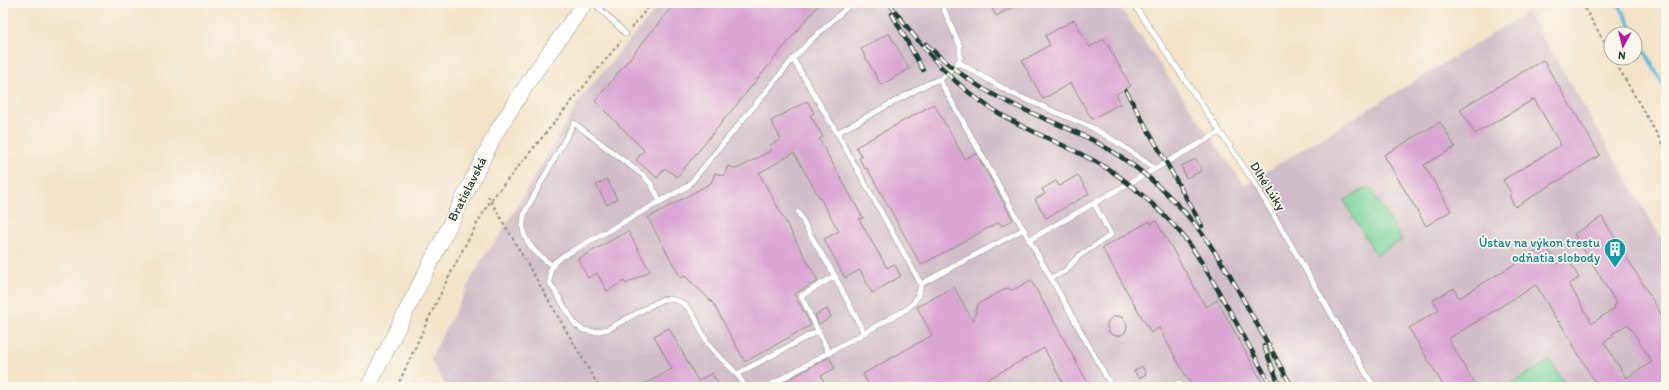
<svg xmlns="http://www.w3.org/2000/svg" width="1669" height="390" font-family="Itim,sans-serif">
  <rect width="100%" height="100%" fill="#fbf7ec"/>
  <filter id="ink" filterUnits="userSpaceOnUse"><feTurbulence type="fractalNoise" baseFrequency=".025" numOctaves="2"/><feDisplacementMap in="SourceGraphic" scale="8" xChannelSelector="R" yChannelSelector="G"/><feConvolveMatrix kernelMatrix="1 2 1 2 8 2 1 2 1" color-interpolation-filters="sRGB"/></filter>
  <filter id="wash" filterUnits="userSpaceOnUse"><feTurbulence type="fractalNoise" baseFrequency=".012" numOctaves="4" result="noise"/><feDisplacementMap in="SourceGraphic" scale="16" xChannelSelector="R" yChannelSelector="G"/><feGaussianBlur stdDeviation="0.9" result="paint"/><feColorMatrix in="noise" values="0 0 0 0 0 0 0 0 0 0 0 0 0 0 0 0 0 1.4 0 .05"/><feComposite in="paint" operator="in"/></filter>
  <g filter="url(#wash)">
    <rect width="100%" height="100%" fill="#f4e3c9"/>
    <path fill="#d1bdc9" d="M661,3H1117L1244,185L1528,12L1666,246V387H446L430,359L482,259L502,232L581,97Z"/>
    <g fill="#79d39a" stroke="#4c8867">
      <path d="M1369,186L1402,240L1376,255L1344,201Z"/>
      <path d="M1550,360L1564,383L1557,387H1507Z"/>
    </g>
    <g fill="none" stroke-linecap="round" stroke-linejoin="round">
      <path stroke="#5ebedd" stroke-width="3.5" d="M1618,3L1666,90"/>
    </g>
    <g id="blocks">
      <g fill="#daa5d3" fill-rule="evenodd">
        <path d="M675,3H820L677,177L665,168L657,178L636,160L644,150L595,101Z"/>
        <path d="M989,3H1020L996,16Z"/>
        <path d="M1074,20L1090,47L1104,39L1131,86L1116,94L1121,103L1092,119L1071,83L1043,99L1022,61L1050,45L1045,36Z"/>
        <path d="M889,33L909,69L881,85L861,49Z"/>
        <path d="M1543,60L1600,155L1515,207L1509,196L1512,194L1503,180L1561,145L1534,99L1475,134L1460,109Z"/>
        <path d="M807,101L814,113L810,115L823,137L819,139L863,218L859,219L887,268L894,264L901,276L872,293L860,270L845,278L824,239L839,231L794,153L759,173L818,281L794,294L811,325L745,362L713,303L685,276L681,278L648,218L711,183L715,173L724,176L728,166L737,169L772,150L769,146L781,139L771,121Z"/>
        <path d="M934,104L965,159L976,153L1013,220L1002,226L999,222L921,265L867,168L865,169L859,158L862,157L856,147Z"/>
        <path d="M1440,122L1455,147L1424,165L1451,211L1426,226L1384,155Z"/>
        <path d="M1196,159L1202,171L1186,178L1181,166Z"/>
        <path d="M1078,175L1089,194L1046,218L1035,199L1045,194L1042,189L1056,181L1059,186Z"/>
        <path d="M607,179L617,199L607,205L596,185Z"/>
        <path d="M1602,217L1666,322V387H1598L1559,321L1558,322L1536,285L1448,339L1477,387H1444L1409,328L1439,310L1433,300L1443,294L1454,288L1459,298L1546,245L1557,264L1567,257L1579,278L1569,284L1592,323L1615,308L1614,306L1617,304L1574,234ZM1628,324L1652,362L1626,378L1604,342L1614,336L1612,334Z"/>
        <path d="M1150,221L1151,224L1156,221L1206,307L1217,300L1265,387H1192L1159,328L1151,333L1102,248Z"/>
        <path d="M628,231L650,271L626,284L624,281L607,291L597,273L588,278L578,259Z"/>
        <path d="M1031,280L1090,387H1065L1044,348L974,387H870L863,374L932,335L917,307L954,287L973,321L978,304L1007,288L1013,290Z"/>
        <path d="M827,309L831,317L819,324L815,315Z"/>
        <circle cx="1117" cy="326" r="10"/>
        <path d="M669,328L698,381L712,373L720,387H639L672,369L654,336Z"/>
        <path d="M829,357L835,368L821,376L827,387H775Z"/>
        <path d="M1142,366L1146,374L1139,378L1134,371Z"/>
      </g>
    </g>
  </g>
  <g filter="url(#ink)">
    <use href="#blocks" fill-opacity="0" stroke="#8a907e" stroke-width="1"/>
    <g fill="none" stroke-linecap="round" stroke-linejoin="round">
      <g stroke="#8a907e" stroke-width="6">
        <g id="service">
          <path d="M594,3L626,34"/>
          <path d="M1133,3L1256,185L1374,387"/>
          <path d="M793,59L837,133L925,85L942,78L956,65L960,59V46L941,3"/>
          <path d="M958,62L1011,93L1093,128L1123,146L1155,169"/>
          <path d="M939,79L1112,387"/>
          <path d="M837,133L921,284L1024,229"/>
          <path d="M798,212L816,245L831,269L864,333"/>
          <path d="M1029,240L1220,132"/>
          <path d="M553,266C540,257 522,242 523,225C523,221 524,216 525,212L574,123L644,176L651,184L660,201"/>
          <path d="M1051,278L1065,271L1079,256L1111,235L1094,203"/>
          <path d="M829,353L801,296L835,276"/>
          <path d="M737,374L818,331"/>
          <path d="M745,387C738,371 722,361 711,348C702,336 698,319 688,308C681,300 673,299 663,299L608,329L595,332L583,330L575,324L550,283V271L555,262L563,256L688,186L793,59L810,41L852,3"/>
          <path d="M767,387L907,309C916,302 919,295 921,284"/>
          <path d="M1172,387L1179,383L1181,387"/>
        </g>
      </g>
      <g stroke="#8a907e" stroke-width="16">
        <path id="primary" d="M368,387L497,131L535,72L585,3"/>
      </g>
      <g stroke="#8a907e" stroke-width="2" stroke-dasharray="3 3" stroke-linecap="butt">
        <path d="M1582,3L1611,54"/>
        <path d="M631,28L652,3"/>
        <path d="M1613,58L1666,150"/>
        <path d="M488,196L599,387"/>
        <path d="M397,387C426,324 455,259 491,200L621,41"/>
      </g>
      <use href="#service" stroke="#fff" stroke-width="5"/>
      <use href="#primary" stroke="#fff" stroke-width="15"/>
      <g stroke="#1f3d34" stroke-width="4.5">
        <g id="rail">
          <path d="M889,3C924,50 954,89 1007,118C1048,141 1092,154 1129,184C1150,201 1170,219 1187,241C1203,262 1215,285 1228,308C1243,334 1257,361 1272,387"/>
          <path d="M892,14L923,70"/>
          <path d="M926,44C951,68 979,89 1010,103C1038,117 1068,127 1096,142C1151,172 1195,216 1226,270"/>
          <path d="M1126,91L1202,226"/>
          <path d="M1224,265L1292,387"/>
          <path d="M1264,346L1280,387"/>
        </g>
      </g>
      <use href="#rail" stroke="#fbf7ec" stroke-width="3" stroke-dasharray="9" stroke-linecap="butt"/>
    </g>
  </g>
  <defs>
    <g id="building-pin" transform="scale(1.15)"><path d="M0 17L-7.5 6A9.5 9.5 0 1 1 7.5 6Z" fill="#0f9aa8" stroke="#fbf7ec"/><path d="M-4-6H4V6H1V3H-1V6H-4ZM-2.5-4.3h1.7v1.8h-1.7ZM.8-4.3h1.7v1.8H.8ZM-2.5-1h1.7V.8h-1.7ZM.8-1h1.7V.8H.8Z" fill="#fff"/></g>
  </defs>
  <g fill-rule="evenodd">
    <use href="#building-pin" x="1615" y="249"/>
  </g>
  <g text-anchor="middle" dominant-baseline="central" stroke-width="3.5" stroke-linejoin="round" paint-order="stroke">
    <g font-size="13" fill="#1f3d34" stroke="#fbf7ec">
      <text transform="translate(1268 186) rotate(58)">Dlhé Lúky</text>
      <text transform="translate(467 189) rotate(-63)">Bratislavská</text>
    </g>
    <g font-size="13" fill="#0d838f" stroke="#fbf7ec" text-anchor="end">
      <text x="1600" y="242">Ústav na výkon trestu<tspan x="1600" dy="15">odňatia slobody</tspan></text>
    </g>
  </g>
  <rect width="1669" height="390" fill="none" stroke="#fbf7ec" stroke-width="16"/>
  <g transform="translate(1623 46) rotate(187)"><circle r="19" fill="#fbf7ec" stroke="#a3ada2"/>
  <path d="M0-3L7 15L0 10L-7 15Z" fill="#b5179e"/>
  <text y="-6" font-size="11" font-weight="bold" text-anchor="middle" fill="#1f3d34">N</text>
  </g>
</svg>
